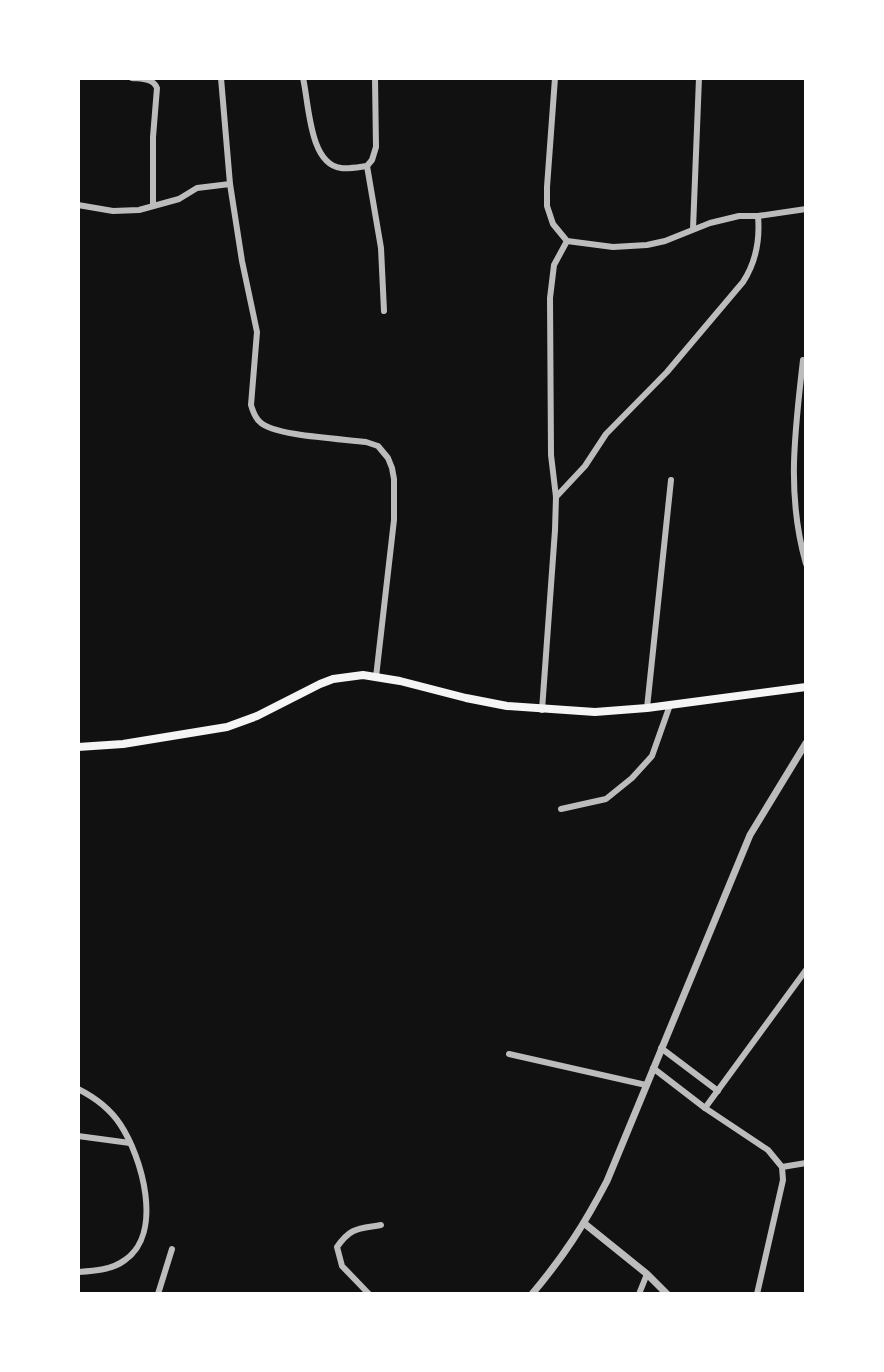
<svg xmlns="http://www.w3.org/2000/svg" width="884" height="1372" font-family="Merriweather,serif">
  <rect width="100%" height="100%" fill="#111"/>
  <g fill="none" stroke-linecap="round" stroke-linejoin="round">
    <g stroke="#bcbcbc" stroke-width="6">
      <path d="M132,78C141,79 153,78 157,88L153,137V205"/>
      <path d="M221,78L230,184L242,261L257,332L251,405C253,412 255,418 260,422C273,436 344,439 366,442L378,446L388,458L392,468L394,479V520L376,677"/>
      <path d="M303,78C309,103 309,164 341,168C349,169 359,167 367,166L372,160L376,147L375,78"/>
      <path d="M555,78L547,187V206L553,224L567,241L613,247L647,245L665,241L710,223L739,216H758L806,209"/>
      <path d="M367,166L381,248L384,311"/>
      <path d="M78,205L113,211L139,210L179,199L197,188L230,184"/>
      <path d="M693,229L699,78"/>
      <path d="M803,360C795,431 786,494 806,564"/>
      <path d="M556,497L585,466L606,434L667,372L743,282C756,262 760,239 758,216"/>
      <path d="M647,708L671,480"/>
      <path d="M542,710L555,530L556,497L551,455L550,298L554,265L567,241"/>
      <path d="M561,809L606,799L632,778L652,756L670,705"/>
      <path d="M661,1048L718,1091"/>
      <path d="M509,1054L646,1085"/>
      <path d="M653,1068L705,1108L768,1150L782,1167L783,1180L757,1294"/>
      <path d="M78,1089C94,1097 110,1109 120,1124C142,1157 164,1233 125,1260C112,1270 94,1271 78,1272"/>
      <path d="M705,1108L806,970"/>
      <path d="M78,1136L130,1143"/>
      <path d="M782,1167L806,1163"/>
      <path d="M158,1294L172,1249"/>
      <path d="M369,1294L342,1266L337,1247C351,1227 358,1229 381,1225"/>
      <path d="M639,1294L647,1274"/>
    </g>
    <g stroke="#bcbcbc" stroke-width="7">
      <path d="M585,1224L647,1274L667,1294"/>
      <path d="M532,1294C564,1256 584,1225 607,1181L750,835L806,743"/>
    </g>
    <path stroke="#f5f5f5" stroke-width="8" d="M78,747L123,744L227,727L257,716L320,684L333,679L363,675L400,681L466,698L507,706L595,712L647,708L806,687"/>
  </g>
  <rect width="884" height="1372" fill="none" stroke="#ffffff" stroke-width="160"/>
</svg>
